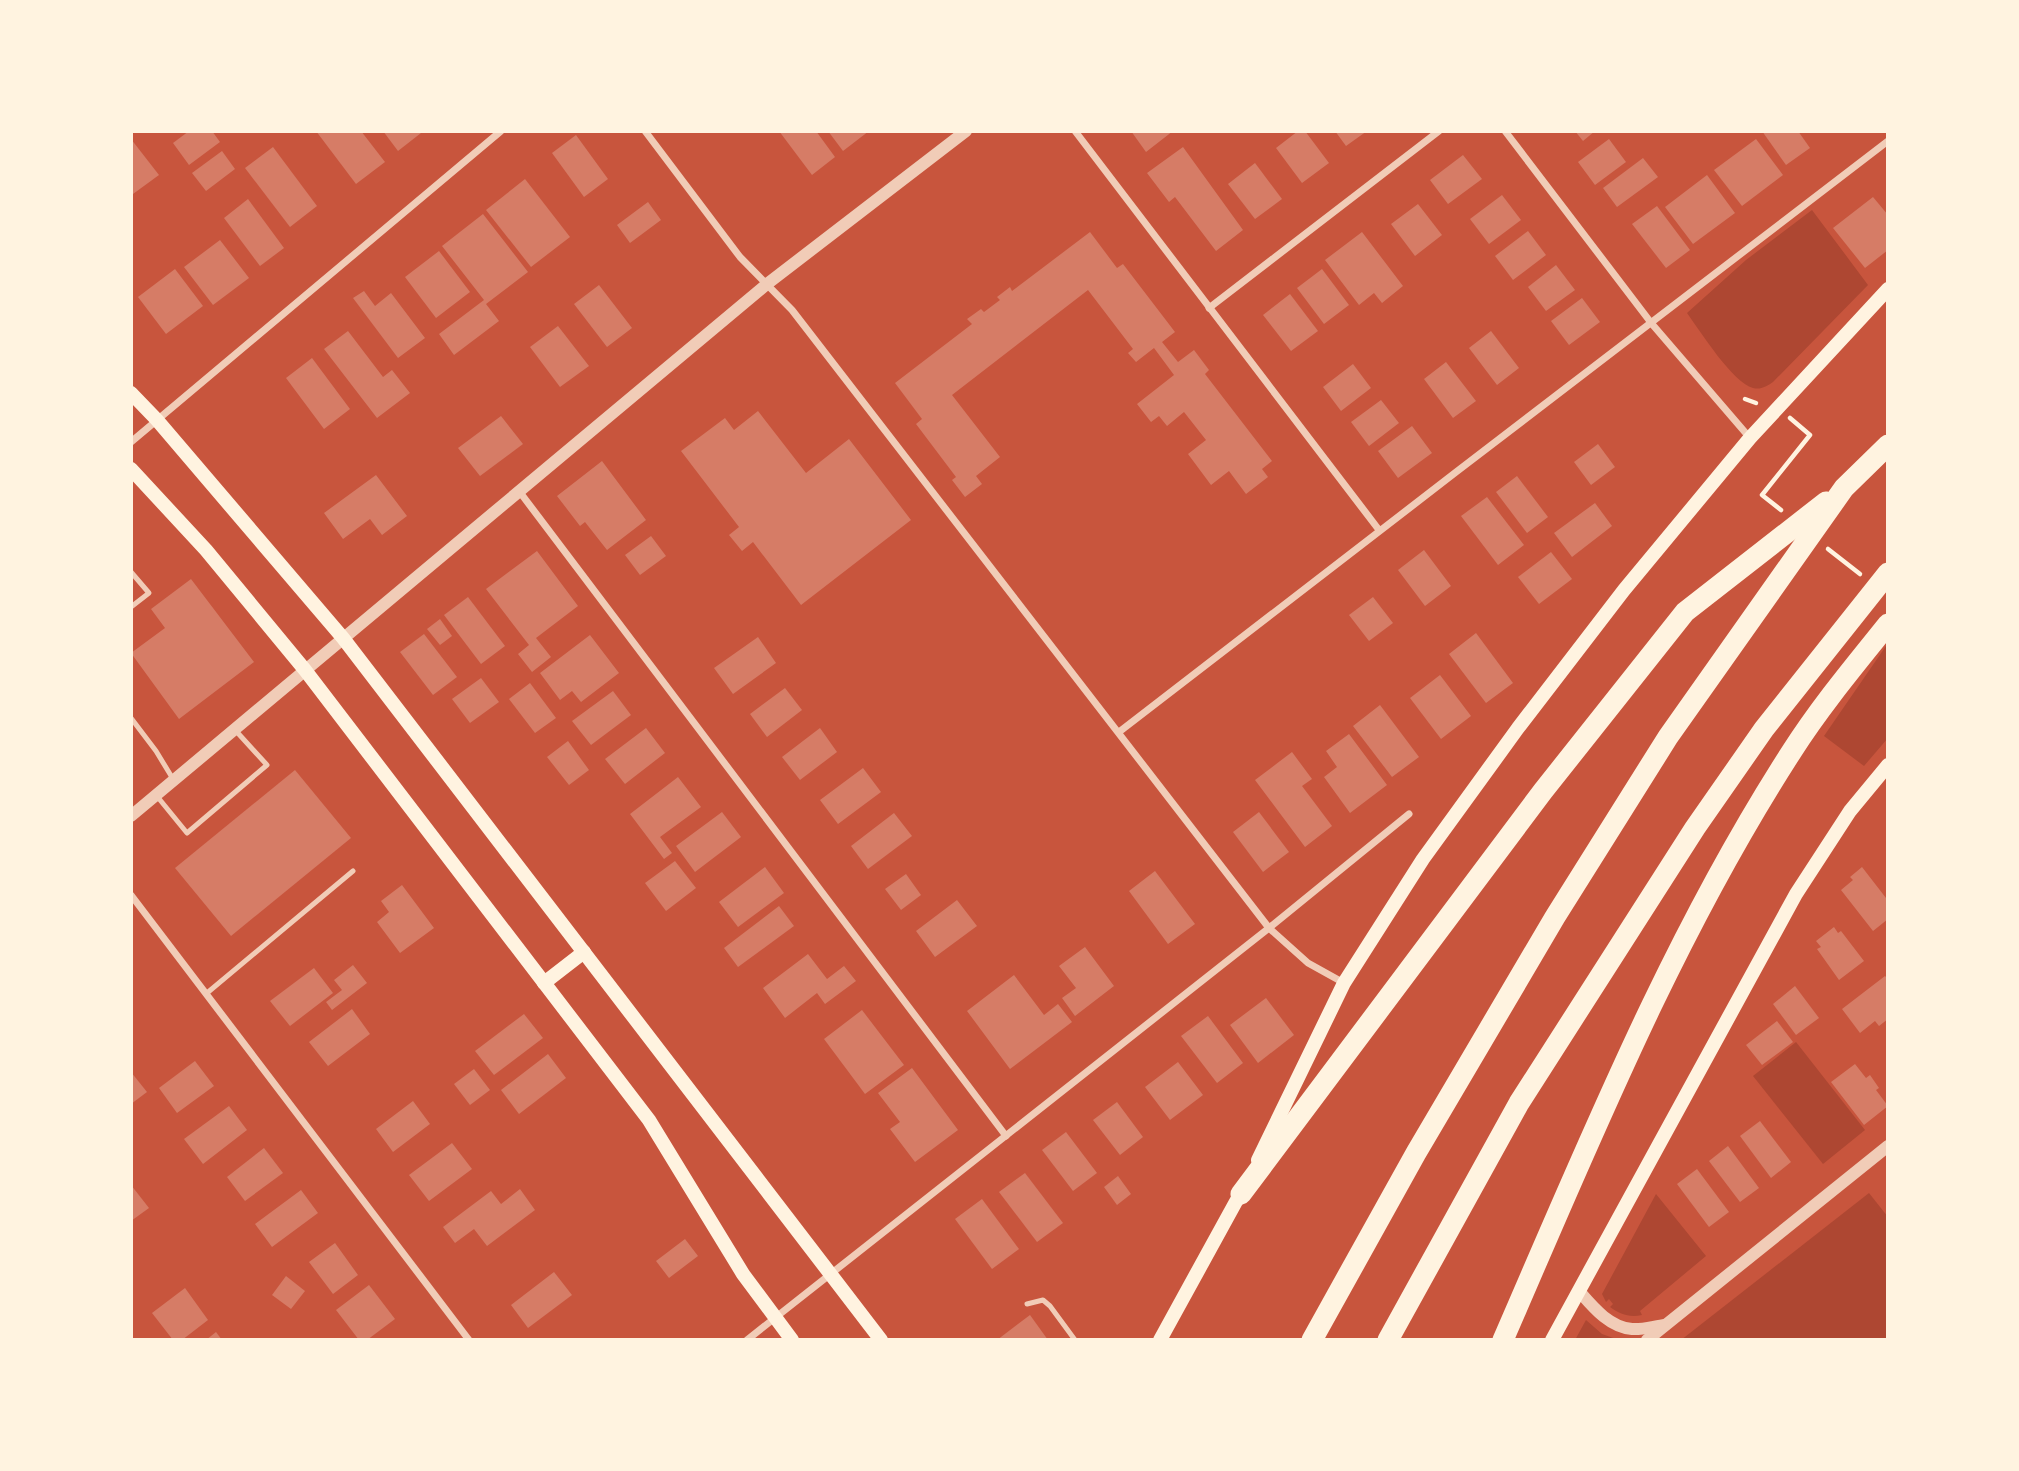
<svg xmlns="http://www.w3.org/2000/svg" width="2019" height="1471" font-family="Figtree,sans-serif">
  <rect width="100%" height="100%" fill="#c8553d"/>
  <g fill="#ae4732">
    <path d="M1812,210L1868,285L1773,382C1767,386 1761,390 1753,388C1733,383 1700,331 1687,313L1746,260Z"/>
    <path d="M1888,643V738L1864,766L1824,736Z"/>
    <path d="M1796,1042L1865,1130L1823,1164L1753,1076Z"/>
    <path d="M1869,1193L1888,1217V1340H1681Z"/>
    <path d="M1656,1194L1706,1256L1640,1311L1642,1315C1629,1318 1620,1314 1610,1307L1613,1304L1609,1299L1606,1302L1602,1294Z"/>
    <path d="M1586,1320L1602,1334L1619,1340H1575Z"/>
  </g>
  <g fill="#d67c66">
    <path d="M189,131H212L220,142L189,165L173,143Z"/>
    <path d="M316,131H361L385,162L356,184Z"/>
    <path d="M383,131H419L421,133L398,151Z"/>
    <path d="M779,131H816L835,157L812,175Z"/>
    <path d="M828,131H869L843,151Z"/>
    <path d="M1131,131H1173L1146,152Z"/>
    <path d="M1298,131H1305L1329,163L1302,183L1276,148Z"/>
    <path d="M1335,131H1367L1346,146Z"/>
    <path d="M1575,131H1595L1583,141Z"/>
    <path d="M1762,131H1798L1810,148L1786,165Z"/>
    <path d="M576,135L608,179L584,197L552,153Z"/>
    <path d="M131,139L159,175L133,194L131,192Z"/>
    <path d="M1609,139L1626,162L1595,185L1578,162Z"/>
    <path d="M1756,139L1783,175L1742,206L1714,170Z"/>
    <path d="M273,147L317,206L290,227L245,168Z"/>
    <path d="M1183,147L1243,230L1216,251L1175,197L1169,202L1147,173Z"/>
    <path d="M222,151L235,169L206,191L192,173Z"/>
    <path d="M1463,155L1482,179L1448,204L1430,180Z"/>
    <path d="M1643,158L1658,177L1617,207L1603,188Z"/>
    <path d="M1255,163L1282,199L1255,219L1228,184Z"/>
    <path d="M1707,175L1735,213L1693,244L1665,207Z"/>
    <path d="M525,179L570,237L531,267L486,210Z"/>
    <path d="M1502,195L1521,220L1489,244L1470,219Z"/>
    <path d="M1873,197L1888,215V250L1865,268L1833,228Z"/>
    <path d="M248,199L284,248L260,266L224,218Z"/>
    <path d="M648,202L661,220L630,243L617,225Z"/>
    <path d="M1418,204L1442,235L1415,256L1391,224Z"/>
    <path d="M1657,206L1690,250L1666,268L1632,224Z"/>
    <path d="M483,214L528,272L486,304L499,321L454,355L439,334L484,300L442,246Z"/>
    <path d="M1528,231L1546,255L1513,280L1495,256Z"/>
    <path d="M1090,232L1117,268L1123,264L1175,332L1162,342L1178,362L1194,350L1209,370L1205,374L1272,461L1262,469L1268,477L1246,494L1229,471L1211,485L1188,454L1206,440L1184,412L1167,426L1159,416L1151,422L1137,404L1174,375L1154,348L1136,362L1128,353L1133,349L1088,290L952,395L1000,457L976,476L982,484L965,497L952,480L956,477L916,424L922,419L895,383L972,324L967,319L981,309L984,312L1000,300L997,297L1010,287L1012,291Z"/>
    <path d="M1362,232L1403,286L1382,303L1374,293L1359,305L1325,260Z"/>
    <path d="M220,240L249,278L213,305L184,267Z"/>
    <path d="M439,251L470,292L436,318L405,277Z"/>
    <path d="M1556,265L1575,290L1546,311L1528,287Z"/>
    <path d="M175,269L203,306L166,334L138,297Z"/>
    <path d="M1322,269L1349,305L1324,324L1297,288Z"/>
    <path d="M599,285L632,328L607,347L574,304Z"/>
    <path d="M364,291L375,306L391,293L425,338L398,358L353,298Z"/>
    <path d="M1290,294L1318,331L1291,351L1263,315Z"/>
    <path d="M1582,298L1600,322L1569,345L1551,321Z"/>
    <path d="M558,326L589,366L560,387L530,347Z"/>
    <path d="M348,331L383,377L392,370L410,393L377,418L324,349Z"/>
    <path d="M1491,331L1519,368L1497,385L1469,348Z"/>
    <path d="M312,358L350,409L324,429L286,378Z"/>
    <path d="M1446,362L1476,401L1453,418L1424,379Z"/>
    <path d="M1353,364L1371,388L1341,411L1323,387Z"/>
    <path d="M1381,400L1399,423L1369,446L1351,422Z"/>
    <path d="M758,411L806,473L849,439L911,520L801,605L753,542L742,551L729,535L739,527L681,451L725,418L734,430Z"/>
    <path d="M501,416L523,444L480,476L458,448Z"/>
    <path d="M1412,426L1432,453L1398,478L1378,451Z"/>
    <path d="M1598,444L1615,467L1591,485L1574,462Z"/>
    <path d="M602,461L646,520L607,550L585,522L580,526L557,496Z"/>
    <path d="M376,475L407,516L382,535L370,519L343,539L324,513Z"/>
    <path d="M1517,476L1548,517L1527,533L1496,492Z"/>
    <path d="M1487,497L1524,545L1498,565L1461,516Z"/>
    <path d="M1595,503L1612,526L1572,557L1554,533Z"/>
    <path d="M651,536L666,556L640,575L625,555Z"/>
    <path d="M1424,550L1451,586L1425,606L1398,570Z"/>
    <path d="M537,551L578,606L536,638L551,657L532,672L518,654L529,645L486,589Z"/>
    <path d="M1551,552L1572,579L1539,604L1518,577Z"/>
    <path d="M191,579L254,662L179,719L131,653L165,628L151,609Z"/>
    <path d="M468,597L505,646L481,664L444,615Z"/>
    <path d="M1373,597L1393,623L1369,641L1349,615Z"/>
    <path d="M440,619L452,636L440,645L427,629Z"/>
    <path d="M1476,633L1513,683L1486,703L1449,654Z"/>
    <path d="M424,634L457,677L433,695L400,652Z"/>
    <path d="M590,635L619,673L581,702L572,691L560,700L540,673Z"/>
    <path d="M758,637L776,663L733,694L714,668Z"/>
    <path d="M1440,675L1471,716L1441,739L1410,698Z"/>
    <path d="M481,678L499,702L470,723L452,699Z"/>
    <path d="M530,683L556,718L535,733L509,699Z"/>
    <path d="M785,688L802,710L767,737L750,714Z"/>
    <path d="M613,691L631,715L591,745L572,721Z"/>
    <path d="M1380,705L1419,757L1392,777L1353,726Z"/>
    <path d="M646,728L665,753L625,784L605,759Z"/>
    <path d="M820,728L837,752L800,780L782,757Z"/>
    <path d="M1349,734L1387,785L1350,813L1324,777L1337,767L1326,751Z"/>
    <path d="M568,741L589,770L569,785L547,757Z"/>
    <path d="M1292,752L1312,779L1302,786L1332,826L1305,847L1255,780Z"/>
    <path d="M863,768L881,792L838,824L820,800Z"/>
    <path d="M295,770L351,838L231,936L175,868Z"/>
    <path d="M678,777L701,807L660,837L672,853L664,859L630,814Z"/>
    <path d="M722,812L741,837L695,872L676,846Z"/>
    <path d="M1259,812L1289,852L1263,872L1233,832Z"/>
    <path d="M894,813L912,836L868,869L851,846Z"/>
    <path d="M675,861L696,888L666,911L645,883Z"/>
    <path d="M765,867L784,893L738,927L719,902Z"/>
    <path d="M1862,867L1886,898L1888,897V919L1873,931L1841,890L1853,880L1850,877Z"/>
    <path d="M1155,871L1195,924L1168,944L1129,891Z"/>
    <path d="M906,874L921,895L901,910L885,889Z"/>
    <path d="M402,885L434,928L400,953L377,922L389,912L381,901Z"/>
    <path d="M957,900L977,926L935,957L916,931Z"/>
    <path d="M779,906L794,926L738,967L724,948Z"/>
    <path d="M1834,927L1838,933L1841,931L1864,961L1839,980L1817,949L1821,947L1816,941Z"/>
    <path d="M1085,947L1114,986L1075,1016L1062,998L1076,988L1059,966Z"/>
    <path d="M808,954L827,979L844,966L856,981L825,1004L817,993L785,1018L763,988Z"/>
    <path d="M353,965L367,983L332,1010L326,1002L342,990L334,980Z"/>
    <path d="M314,968L333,993L290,1026L270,1001Z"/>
    <path d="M1014,975L1044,1015L1058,1004L1072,1022L1010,1069L967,1011Z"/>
    <path d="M1885,976L1888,979V1019L1879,1026L1875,1021L1860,1033L1842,1009Z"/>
    <path d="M1795,986L1819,1018L1796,1035L1773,1004Z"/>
    <path d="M1266,998L1294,1035L1258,1063L1230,1025Z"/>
    <path d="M352,1009L370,1034L328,1066L309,1042Z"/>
    <path d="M862,1010L904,1065L865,1094L824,1039Z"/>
    <path d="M524,1014L543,1038L494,1075L475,1051Z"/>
    <path d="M1208,1016L1243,1063L1217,1083L1181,1036Z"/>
    <path d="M1777,1021L1793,1042L1762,1065L1746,1045Z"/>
    <path d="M548,1054L566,1078L519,1114L501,1090Z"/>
    <path d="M195,1061L214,1086L177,1113L159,1088Z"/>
    <path d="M1178,1062L1203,1095L1170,1120L1145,1087Z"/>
    <path d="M1855,1064L1866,1078L1870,1075L1879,1088L1876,1090L1888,1106L1864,1125L1831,1082Z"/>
    <path d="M912,1068L958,1130L915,1162L890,1129L900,1122L878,1093Z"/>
    <path d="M474,1069L490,1090L470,1105L454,1084Z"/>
    <path d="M131,1072L147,1092L131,1104Z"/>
    <path d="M413,1101L430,1124L393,1152L376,1129Z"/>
    <path d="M1117,1102L1143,1137L1120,1155L1093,1120Z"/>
    <path d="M229,1106L247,1130L203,1164L184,1139Z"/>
    <path d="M1760,1121L1791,1162L1771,1178L1740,1136Z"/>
    <path d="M1066,1132L1097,1173L1073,1191L1042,1150Z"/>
    <path d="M452,1143L472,1169L429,1201L409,1175Z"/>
    <path d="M1728,1146L1759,1188L1740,1202L1709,1161Z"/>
    <path d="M264,1148L283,1173L245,1201L227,1177Z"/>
    <path d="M1697,1169L1729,1212L1709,1227L1677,1184Z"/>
    <path d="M1025,1173L1063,1223L1037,1242L999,1192Z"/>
    <path d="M1118,1176L1131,1194L1117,1205L1104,1187Z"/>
    <path d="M131,1185L149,1208L131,1221Z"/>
    <path d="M520,1189L535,1210L487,1246L474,1229L455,1243L443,1227L491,1191L501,1204Z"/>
    <path d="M301,1190L318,1213L272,1247L255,1224Z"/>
    <path d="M982,1199L1019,1249L992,1269L955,1219Z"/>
    <path d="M685,1239L698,1256L669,1278L656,1261Z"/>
    <path d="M335,1243L358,1275L333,1294L309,1262Z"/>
    <path d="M554,1272L572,1295L528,1328L511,1305Z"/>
    <path d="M286,1276L305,1291L291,1309L272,1295Z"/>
    <path d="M369,1285L395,1319L367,1340H359L336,1310Z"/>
    <path d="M185,1288L208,1320L182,1340H173L152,1313Z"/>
    <path d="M1030,1315L1048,1340H997Z"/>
    <path d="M216,1332L222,1340H206Z"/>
  </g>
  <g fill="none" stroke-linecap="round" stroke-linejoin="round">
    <g stroke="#fff3e0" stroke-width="4.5">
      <path d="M1745,399L1756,403"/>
      <path d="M1781,510L1762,495L1810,435L1790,418"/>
      <path d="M1828,549L1860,574"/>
    </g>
    <g stroke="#f1ccb7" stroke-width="5">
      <path d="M131,572L149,593L131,607"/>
      <path d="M131,718L156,751L173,779"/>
      <path d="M156,795L187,833L267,765L236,731"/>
      <path d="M207,993L353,871"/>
      <path d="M1027,1304L1043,1300L1050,1306L1075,1340"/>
    </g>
    <g stroke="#f1ccb7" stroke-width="7">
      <path d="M645,131L740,257L792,310L1269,928L1308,963L1344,983"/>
      <path d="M1075,131L1379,530"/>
      <path d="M1505,131L1652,324L1750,438"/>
      <path d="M1209,308L1439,131"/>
      <path d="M131,442L501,131"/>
      <path d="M519,491L1006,1136"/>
      <path d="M1119,732C1374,533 1632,339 1888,141"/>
      <path d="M131,895L469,1340"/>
      <path d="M747,1340L1269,928L1409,814"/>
    </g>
    <g stroke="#f1ccb7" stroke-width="12">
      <path d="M131,816L767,284L966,131"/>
      <path d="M1579,1291C1593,1307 1609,1327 1632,1329C1642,1330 1655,1326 1665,1325"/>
      <path d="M1647,1340L1888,1146"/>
    </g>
    <g stroke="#fff3e0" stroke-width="14">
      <path d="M131,393L157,420L343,638L881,1340"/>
      <path d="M131,469L206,550L305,670L649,1120L743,1274L792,1340"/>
      <path d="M544,983L584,952"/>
      <path d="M1258,1160L1344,983L1423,859L1518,728L1624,590L1750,438L1888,289"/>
      <path d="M1160,1340L1244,1187"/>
      <path d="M1552,1340L1796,894L1850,811L1888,765"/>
    </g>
    <g stroke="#fff3e0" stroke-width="21">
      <path d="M1241,1194L1543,791L1685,612L1826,502"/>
      <path d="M1312,1340L1416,1153L1555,917L1668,737L1844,488L1888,445"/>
      <path d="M1388,1340L1519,1103L1695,828L1764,729L1888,573"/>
      <path d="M1503,1340C1590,1140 1673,935 1792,751C1820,707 1855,665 1888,624"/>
    </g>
  </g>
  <rect width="2019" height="1471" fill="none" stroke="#fff3e0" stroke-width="266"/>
</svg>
